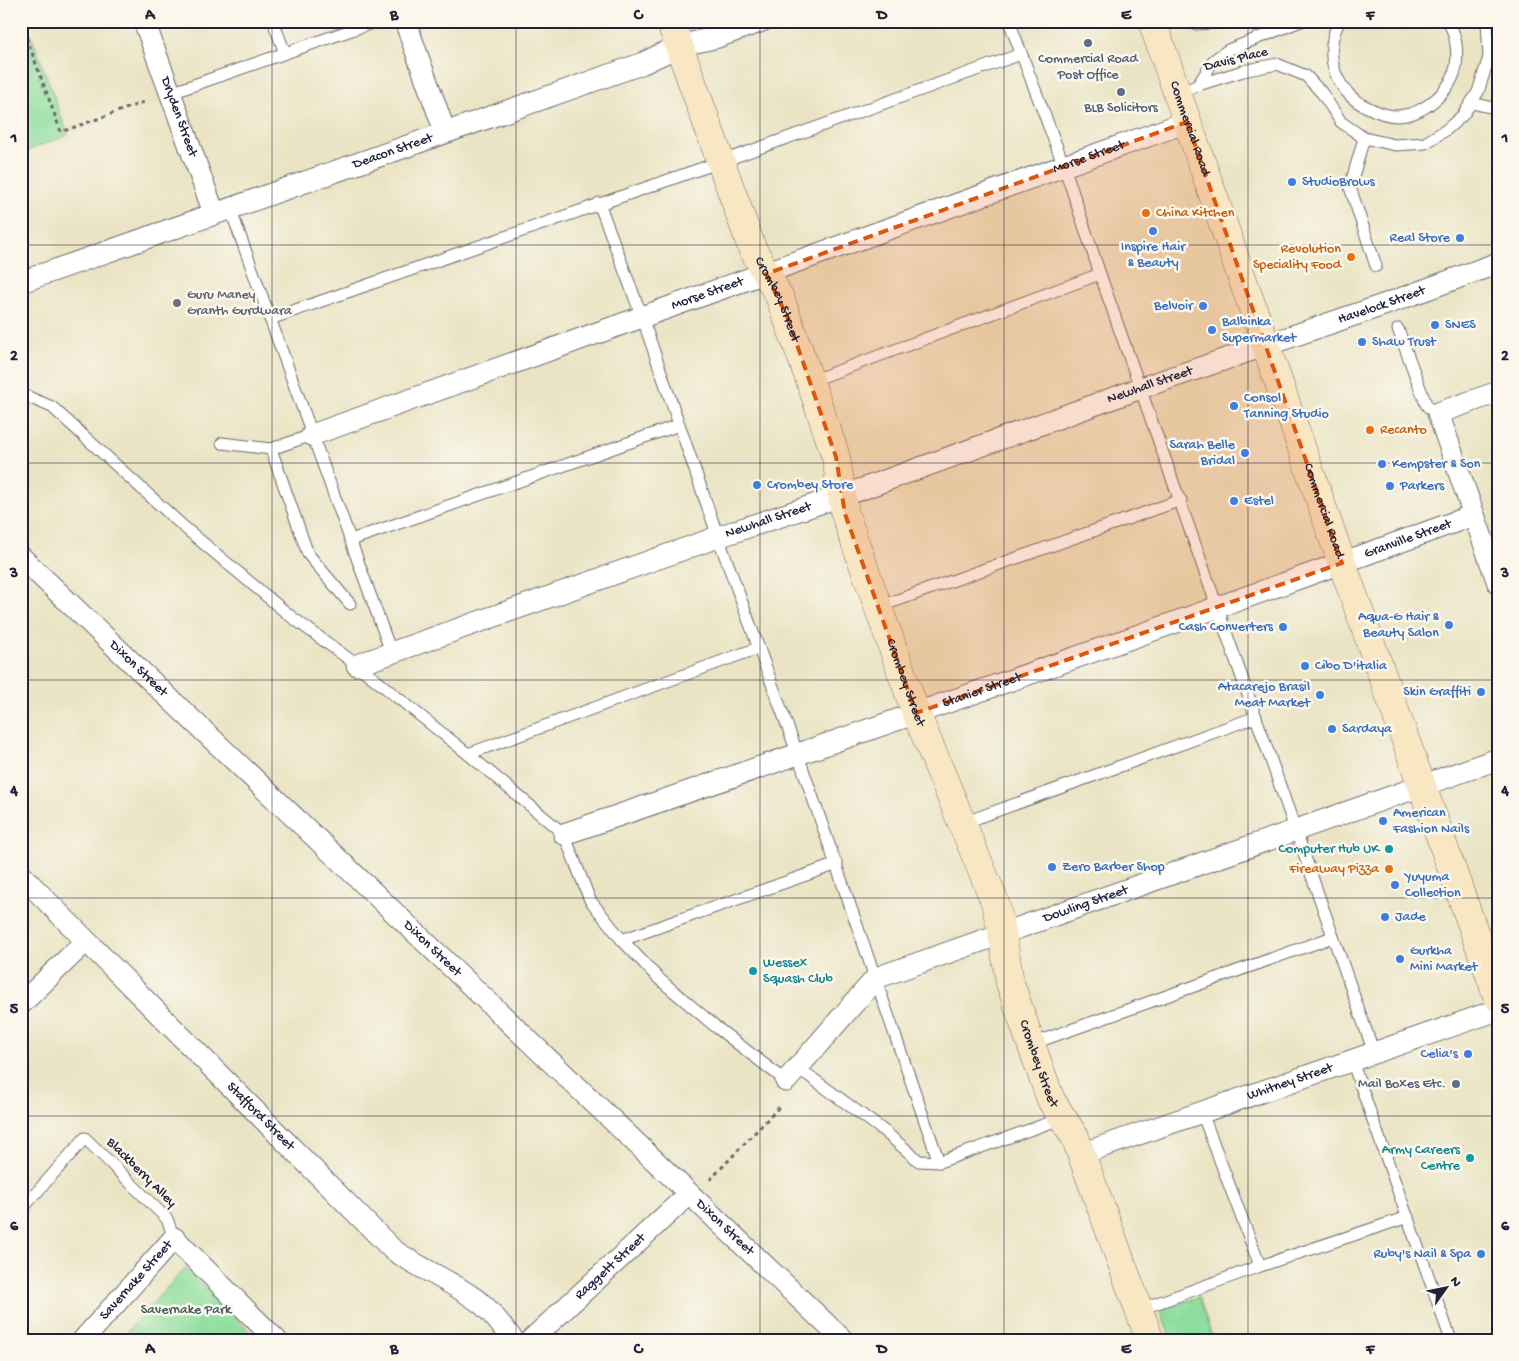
<svg xmlns="http://www.w3.org/2000/svg" width="1519" height="1361" font-family="'Gochi Hand',sans-serif">
  <rect width="100%" height="100%" fill="#fbf7ec"/>
  <filter id="ink" filterUnits="userSpaceOnUse"><feTurbulence type="fractalNoise" baseFrequency=".02" numOctaves="2"/><feDisplacementMap in="SourceGraphic" scale="10" xChannelSelector="R" yChannelSelector="G"/><feConvolveMatrix kernelMatrix="1 2 1 2 8 2 1 2 1" color-interpolation-filters="sRGB"/></filter>
  <filter id="wash" filterUnits="userSpaceOnUse"><feTurbulence type="fractalNoise" baseFrequency=".0096" numOctaves="4" result="noise"/><feDisplacementMap in="SourceGraphic" scale="20" xChannelSelector="R" yChannelSelector="G"/><feGaussianBlur stdDeviation="1.12" result="paint"/><feColorMatrix in="noise" values="0 0 0 0 0 0 0 0 0 0 0 0 0 0 0 0 0 1.4 0 .05"/><feComposite in="paint" operator="in"/></filter>
  <g filter="url(#wash)">
    <rect width="100%" height="100%" fill="#eae4c4"/>
    <g fill="#8ddd9d" stroke="#58806c">
      <path d="M28,27L68,135L21,153V30Z"/>
      <path d="M185,1268L258,1340H119Z"/>
      <path d="M1199,1297L1213,1340H1171L1160,1310Z"/>
    </g>
  </g>
  <g filter="url(#ink)">
    <g fill="none" stroke-linecap="round" stroke-linejoin="round">
      <g stroke="#68666b" stroke-width="13">
        <g id="lane">
          <path d="M273,21L285,53"/>
          <path d="M1009,21L1064,166L1100,274L1374,1053"/>
          <path d="M1183,21L1196,24L1242,21"/>
          <path d="M1272,21L1291,24"/>
          <path d="M1340,21C1331,35 1330,53 1334,69C1339,85 1351,100 1365,106C1376,112 1386,116 1398,116C1423,115 1452,91 1456,66C1458,51 1456,35 1448,21"/>
          <path d="M1198,85L1214,60L1228,50L1301,21"/>
          <path d="M171,93L377,21"/>
          <path d="M1178,95L1198,85L1243,71L1277,64L1306,76L1322,93L1341,122L1364,138L1395,145L1425,143L1446,130L1463,115L1478,92L1489,57L1487,21"/>
          <path d="M1472,103L1498,109"/>
          <path d="M1364,138L1350,187L1376,266"/>
          <path d="M599,203L642,317L718,537L798,755L939,1162L1063,1118"/>
          <path d="M230,208L391,652"/>
          <path d="M270,319L720,162L1021,54"/>
          <path d="M1398,329L1426,404L1428,407L1438,413"/>
          <path d="M811,381L1100,274"/>
          <path d="M21,392L26,396L52,407L184,527L289,615L357,665L468,754L564,834L590,900L622,940L658,978L716,1027L786,1081"/>
          <path d="M312,435L271,449L308,554L350,604"/>
          <path d="M222,443L271,449"/>
          <path d="M351,540L679,425"/>
          <path d="M878,607L1181,500"/>
          <path d="M468,754L758,648"/>
          <path d="M963,823L1256,717"/>
          <path d="M622,940L837,864"/>
          <path d="M1031,1044L1333,937"/>
          <path d="M1352,1061L1451,1340"/>
          <path d="M797,1067L884,1131L919,1161L939,1162"/>
          <path d="M1202,1113L1260,1266"/>
          <path d="M21,1210L85,1138L167,1219L174,1238"/>
          <path d="M1138,1310L1260,1266L1408,1217"/>
        </g>
      </g>
      <g stroke="#68666b" stroke-width="23">
        <g id="street">
          <path id="s1" d="M144,21L214,213"/>
          <path d="M405,21L445,132"/>
          <path id="s2" d="M21,282L641,64L679,46L718,37L762,21"/>
          <path d="M1498,392L1438,413L1498,583"/>
          <path id="s3" d="M312,435L1187,122"/>
          <path id="s4" d="M21,557L843,1340"/>
          <path id="s5" d="M357,665L718,537L862,489L1141,388L1389,303L1498,263"/>
          <path id="s6" d="M564,834C868,731 1172,625 1474,515"/>
          <path id="s7" d="M21,875L392,1249C420,1269 454,1282 482,1304C494,1314 503,1328 513,1340"/>
          <path d="M21,1004L86,941"/>
          <path id="s8" d="M786,1081L876,978L1498,759"/>
          <path id="s9" d="M1081,1154L1498,1010"/>
          <path id="s10" d="M83,1340L174,1238L276,1340"/>
          <path id="s11" d="M531,1340L689,1194"/>
        </g>
      </g>
      <g stroke="#68666b" stroke-width="29">
        <g id="secondary">
          <path id="s12" d="M670,21L752,248L780,298L810,381L836,457L845,514L916,713L995,902L1002,932L1010,983L1031,1044L1051,1100L1075,1137L1150,1340"/>
          <path id="s13" d="M1152,21L1342,563L1498,998"/>
        </g>
      </g>
      <g stroke="#68666b" stroke-width="3" stroke-dasharray="4 4" stroke-linecap="butt">
        <path d="M21,23L61,132L147,101"/>
        <path d="M710,1180L781,1105"/>
      </g>
      <use href="#lane" stroke="#fff" stroke-width="11"/>
      <use href="#street" stroke="#fff" stroke-width="21"/>
      <use href="#secondary" stroke="#f9e7c3" stroke-width="28"/>
    </g>
  </g>
  <path fill="#de560e" fill-opacity="0.2" stroke="#de560e" stroke-width="4" stroke-dasharray="10 6" stroke-linejoin="round" d="M1187,122L1342,563L916,713L845,514L836,457L787,316L766,274Z"/>
  <path fill="none" stroke="#22223b" stroke-width="1" stroke-opacity="0.55" d="M272,21V1340M516,21V1340M760,21V1340M1004,21V1340M1248,21V1340M21,245H1498M21,463H1498M21,680H1498M21,898H1498M21,1116H1498"/>
  <g fill="#5c6f8a" stroke="#fbf7ec" stroke-width="2">
    <circle cx="1088" cy="43" r="5"/>
    <circle cx="1121" cy="92" r="5"/>
    <circle cx="1456" cy="1084" r="5"/>
  </g>
  <g fill="#3f7fe0" stroke="#fbf7ec" stroke-width="2">
    <circle cx="1292" cy="182" r="5"/>
    <circle cx="1153" cy="231" r="5"/>
    <circle cx="1460" cy="238" r="5"/>
    <circle cx="1203" cy="306" r="5"/>
    <circle cx="1435" cy="325" r="5"/>
    <circle cx="1212" cy="330" r="5"/>
    <circle cx="1362" cy="342" r="5"/>
    <circle cx="1234" cy="406" r="5"/>
    <circle cx="1245" cy="453" r="5"/>
    <circle cx="1382" cy="464" r="5"/>
    <circle cx="757" cy="485" r="5"/>
    <circle cx="1390" cy="486" r="5"/>
    <circle cx="1234" cy="501" r="5"/>
    <circle cx="1449" cy="625" r="5"/>
    <circle cx="1283" cy="627" r="5"/>
    <circle cx="1305" cy="666" r="5"/>
    <circle cx="1481" cy="692" r="5"/>
    <circle cx="1320" cy="695" r="5"/>
    <circle cx="1332" cy="729" r="5"/>
    <circle cx="1383" cy="821" r="5"/>
    <circle cx="1052" cy="867" r="5"/>
    <circle cx="1395" cy="885" r="5"/>
    <circle cx="1385" cy="917" r="5"/>
    <circle cx="1400" cy="959" r="5"/>
    <circle cx="1468" cy="1054" r="5"/>
    <circle cx="1481" cy="1254" r="5"/>
  </g>
  <g fill="#e8710a" stroke="#fbf7ec" stroke-width="2">
    <circle cx="1146" cy="213" r="5"/>
    <circle cx="1351" cy="257" r="5"/>
    <circle cx="1370" cy="430" r="5"/>
    <circle cx="1389" cy="869" r="5"/>
  </g>
  <circle fill="#6b7280" stroke="#fbf7ec" stroke-width="2" cx="177" cy="303" r="5"/>
  <g fill="#0f9aa8" stroke="#fbf7ec" stroke-width="2">
    <circle cx="1389" cy="849" r="5"/>
    <circle cx="753" cy="971" r="5"/>
    <circle cx="1470" cy="1158" r="5"/>
  </g>
  <g text-anchor="middle" dominant-baseline="central" stroke-width="5" stroke-linejoin="round" paint-order="stroke">
    <g font-size="14" fill="#4e5e75" stroke="#fbf7ec">
      <text x="1088" y="59">Commercial Road<tspan x="1088" dy="16">Post Office</tspan></text>
      <text x="1121" y="108">BLB Solicitors</text>
      <text x="1446" y="1084" text-anchor="end">Mail Boxes Etc.</text>
    </g>
    <g font-size="14" fill="#22223b" stroke="#fbf7ec">
      <text transform="translate(1236 60) rotate(-14)">Davis Place</text>
      <text stroke="none"><textPath href="#s1" startOffset="102">Dryden Street</textPath></text>
      <text stroke="none"><textPath href="#s13" startOffset="114">Commercial Road</textPath></text>
      <text stroke="none"><textPath href="#s2" startOffset="394">Deacon Street</textPath></text>
      <text stroke="none"><textPath href="#s3" startOffset="825">Morse Street</textPath></text>
      <text stroke="none"><textPath href="#s3" startOffset="420">Morse Street</textPath></text>
      <text stroke="none"><textPath href="#s12" startOffset="299">Crombey Street</textPath></text>
      <text stroke="none"><textPath href="#s5" startOffset="1086">Havelock Street</textPath></text>
      <text stroke="none"><textPath href="#s5" startOffset="841">Newhall Street</textPath></text>
      <text stroke="none"><textPath href="#s13" startOffset="519">Commercial Road</textPath></text>
      <text stroke="none"><textPath href="#s5" startOffset="436">Newhall Street</textPath></text>
      <text stroke="none"><textPath href="#s6" startOffset="894">Granville Street</textPath></text>
      <text stroke="none"><textPath href="#s4" startOffset="162">Dixon Street</textPath></text>
      <text stroke="none"><textPath href="#s12" startOffset="704">Crombey Street</textPath></text>
      <text stroke="none"><textPath href="#s6" startOffset="442">Stanier Street</textPath></text>
      <text stroke="none"><textPath href="#s8" startOffset="359">Dowling Street</textPath></text>
      <text stroke="none"><textPath href="#s4" startOffset="568">Dixon Street</textPath></text>
      <text stroke="none"><textPath href="#s12" startOffset="1109">Crombey Street</textPath></text>
      <text stroke="none"><textPath href="#s9" startOffset="221">Whitney Street</textPath></text>
      <text stroke="none"><textPath href="#s7" startOffset="340">Stafford Street</textPath></text>
      <text transform="translate(141 1173) rotate(45)">Blackberry Alley</text>
      <text stroke="none"><textPath href="#s4" startOffset="972">Dixon Street</textPath></text>
      <text stroke="none"><textPath href="#s11" startOffset="108">Raggett Street</textPath></text>
      <text stroke="none"><textPath href="#s10" startOffset="80">Savernake Street</textPath></text>
    </g>
    <g font-size="14" fill="#366cbe" stroke="#fbf7ec" text-anchor="start">
      <text x="1302" y="182">StudioBrows</text>
      <text x="1450" y="238" text-anchor="end">Real Store</text>
      <text x="1153" y="247" text-anchor="middle">Inspire Hair<tspan x="1153" dy="16">&amp; Beauty</tspan></text>
      <text x="1193" y="306" text-anchor="end">Belvoir</text>
      <text x="1222" y="322">Balbinka<tspan x="1222" dy="16">Supermarket</tspan></text>
      <text x="1445" y="325">SNES</text>
      <text x="1372" y="342">Shaw Trust</text>
      <text x="1244" y="398">Consol<tspan x="1244" dy="16">Tanning Studio</tspan></text>
      <text x="1235" y="445" text-anchor="end">Sarah Belle<tspan x="1235" dy="16">Bridal</tspan></text>
      <text x="1392" y="464">Kempster &amp; Son</text>
      <text x="767" y="485">Crombey Store</text>
      <text x="1400" y="486">Parkers</text>
      <text x="1244" y="501">Estel</text>
      <text x="1439" y="617" text-anchor="end">Aqua-G Hair &amp;<tspan x="1439" dy="16">Beauty Salon</tspan></text>
      <text x="1273" y="627" text-anchor="end">Cash Converters</text>
      <text x="1315" y="666">Cibo D'italia</text>
      <text x="1310" y="687" text-anchor="end">Atacarejo Brasil<tspan x="1310" dy="16">Meat Market</tspan></text>
      <text x="1471" y="692" text-anchor="end">Skin Graffiti</text>
      <text x="1342" y="729">Sardaya</text>
      <text x="1393" y="813">American<tspan x="1393" dy="16">Fashion Nails</tspan></text>
      <text x="1062" y="867">Zero Barber Shop</text>
      <text x="1405" y="877">Yuyuma<tspan x="1405" dy="16">Collection</tspan></text>
      <text x="1395" y="917">Jade</text>
      <text x="1410" y="951">Gurkha<tspan x="1410" dy="16">Mini Market</tspan></text>
      <text x="1458" y="1054" text-anchor="end">Celia's</text>
      <text x="1471" y="1254" text-anchor="end">Ruby's Nail &amp; Spa</text>
    </g>
    <g font-size="14" fill="#c56008" stroke="#fbf7ec" text-anchor="start">
      <text x="1156" y="213">China Kitchen</text>
      <text x="1341" y="249" text-anchor="end">Revolution<tspan x="1341" dy="16">Speciality Food</tspan></text>
      <text x="1380" y="430">Recanto</text>
      <text x="1379" y="869" text-anchor="end">Fireaway Pizza</text>
    </g>
    <g font-size="14" fill="#5b616d" stroke="#fbf7ec" text-anchor="start">
      <text x="187" y="295">Guru Maney<tspan x="187" dy="16">Granth Gurdwara</tspan></text>
    </g>
    <g font-size="14" fill="#0d838f" stroke="#fbf7ec" text-anchor="end">
      <text x="1379" y="849">Computer Hub UK</text>
      <text x="763" y="963" text-anchor="start">Wessex<tspan x="763" dy="16">Squash Club</tspan></text>
      <text x="1460" y="1150">Army Careers<tspan x="1460" dy="16">Centre</tspan></text>
    </g>
    <g font-size="14" fill="#425a58" stroke="#fbf7ec">
      <text x="186" y="1310">Savernake Park</text>
    </g>
  </g>
  <rect width="1519" height="1361" fill="none" stroke="#fbf7ec" stroke-width="55"/>
  <g transform="translate(1446 1288) rotate(57)" stroke="#fbf7ec" stroke-width="4" paint-order="stroke">
  <path d="M0-4L9 19L0 12L-9 19Z" fill="#22223b"/>
  <text y="-8" font-size="14" font-weight="bold" text-anchor="middle" fill="#22223b">N</text>
  </g>
  <rect x="28" y="28" width="1464" height="1306" fill="none" stroke="#22223b" stroke-width="2"/>
  <g font-size="16" text-anchor="middle" font-weight="bold" fill="#22223b">
    <text x="150" y="19">A</text>
    <text x="394" y="19">B</text>
    <text x="638" y="19">C</text>
    <text x="882" y="19">D</text>
    <text x="1126" y="19">E</text>
    <text x="1370" y="19">F</text>
    <text x="14" y="142">1</text>
    <text x="1505" y="142">1</text>
    <text x="14" y="360">2</text>
    <text x="1505" y="360">2</text>
    <text x="14" y="577">3</text>
    <text x="1505" y="577">3</text>
    <text x="14" y="795">4</text>
    <text x="1505" y="795">4</text>
    <text x="14" y="1013">5</text>
    <text x="1505" y="1013">5</text>
    <text x="14" y="1230">6</text>
    <text x="1505" y="1230">6</text>
    <text x="150" y="1353">A</text>
    <text x="394" y="1353">B</text>
    <text x="638" y="1353">C</text>
    <text x="882" y="1353">D</text>
    <text x="1126" y="1353">E</text>
    <text x="1370" y="1353">F</text>
  </g>
</svg>
